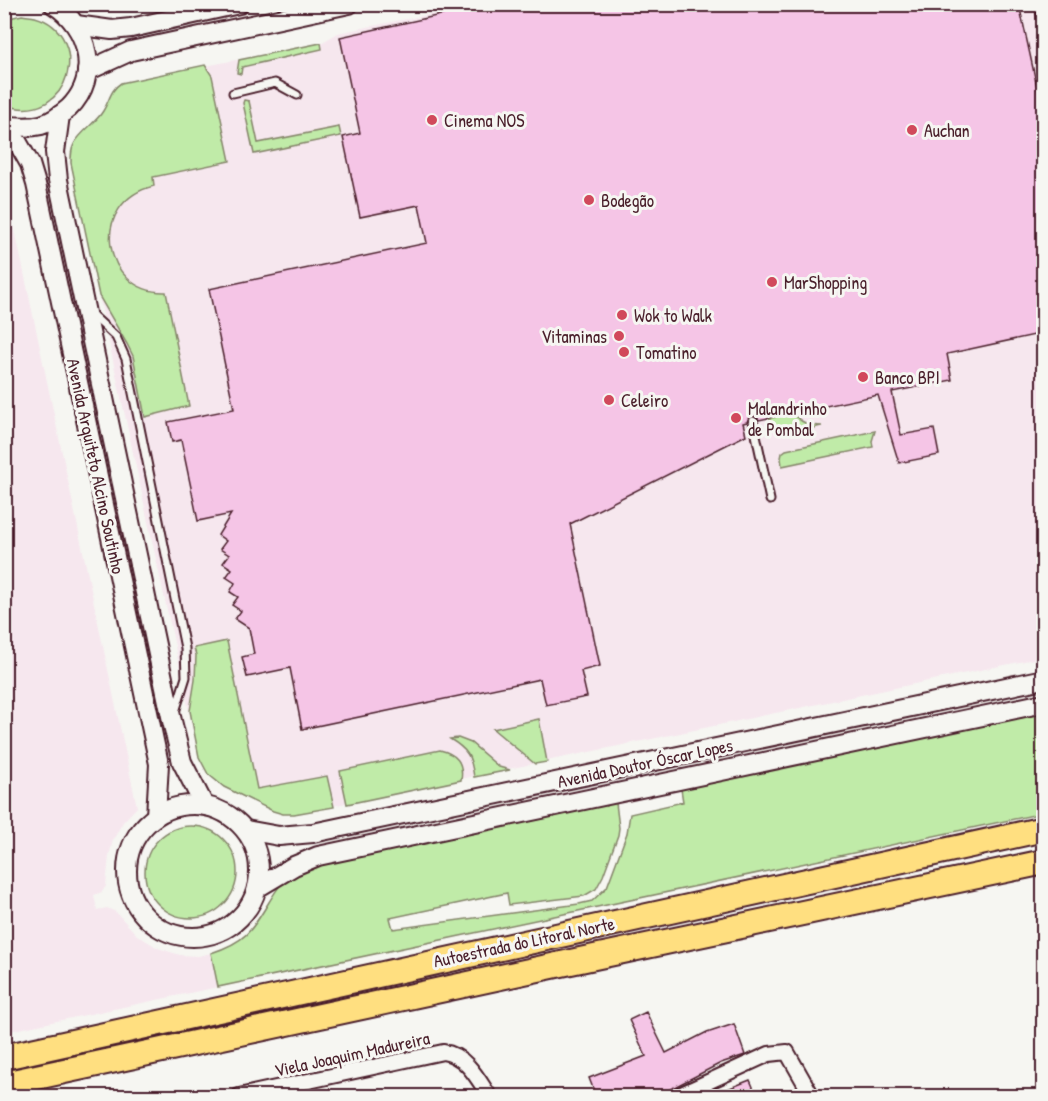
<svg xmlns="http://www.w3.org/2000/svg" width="1048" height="1101" font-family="'Patrick Hand',sans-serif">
  <rect width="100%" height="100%" fill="#f6f6f2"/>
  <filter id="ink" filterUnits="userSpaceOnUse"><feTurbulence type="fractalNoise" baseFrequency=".0167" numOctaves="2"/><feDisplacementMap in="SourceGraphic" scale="12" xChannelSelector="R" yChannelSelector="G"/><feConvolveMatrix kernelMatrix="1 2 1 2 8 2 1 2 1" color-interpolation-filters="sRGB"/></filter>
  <g filter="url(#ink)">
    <g fill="#f6e7ee">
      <path d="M475,5H1043V657L294,814H283L273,811L224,787L208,774L199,757L99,296L71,163V153L75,143L93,124L104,110L110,95L115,87L121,83L321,43L338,33Z"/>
      <path d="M4,178L137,807L123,822L113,840L109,856L106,886L102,892L94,895L97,910L107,908L116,912L137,935L158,948L180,955L198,956L211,953L218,987L5,1032Z"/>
    </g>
    <g fill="#c0eba8" stroke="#85856a" stroke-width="1.5">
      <path d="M22,15C26,16 31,16 35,17C93,33 72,127 5,105V19Z"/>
      <path d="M321,43L322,49L242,67L241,74L237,73L239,60Z"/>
      <path d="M205,65L212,76L230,161L153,177L154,186C87,202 102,294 166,292L189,406L145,417L133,356L127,344L99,296L71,163C71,155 71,150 74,144C81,131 96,123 103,111C110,100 110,90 121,83Z"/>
      <path d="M244,100L249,101L258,143L339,127L341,136L254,154L243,103Z"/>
      <path d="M793,413C800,423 810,426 822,426C810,428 788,436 777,430C773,428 771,422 769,418Z"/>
      <path d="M875,431L872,441L873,447L782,466L781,458L782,453L786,450Z"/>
      <path d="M227,641L257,789L327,776L334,807L294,814H283L273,811L224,787L208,774L199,757L190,711L195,680L196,655L194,648Z"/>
      <path d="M1043,713V813L218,987L211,953C245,942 251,932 269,902C274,894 279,885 286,879C294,874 304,871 312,867L616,803L619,828L618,835L603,876L596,889L584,896L509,905L507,893L390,918L393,929L579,904L592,901L607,887L627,833L630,814L683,802L681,789Z"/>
      <path d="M539,719L547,762L535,764L493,729Z"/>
      <path d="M458,738L471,743L499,767L510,770L474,777C471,756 468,750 450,739Z"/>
      <path d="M440,750C456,754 464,762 461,780L347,804L340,771Z"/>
      <circle cx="191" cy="872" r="46"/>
    </g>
    <g fill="#f5c5e6" stroke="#4a1f2b" stroke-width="1.5">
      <path d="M491,4H1019L1044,119V333L947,354L952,380L892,392L901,435L934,429L939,455L899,463L878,395L759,420L757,417L752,415L749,417L747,422L743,423L746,435L570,524L600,666L581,671L587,697L546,705L540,679L302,729L290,668L247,677L242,657L254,654L249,628L235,619L241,611L232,605L238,597L230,592L235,583L226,577L232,569L223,563L229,555L220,549L226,541L218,535L231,514L198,521L181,440L172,442L168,422L234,409L209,289L427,243L419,205L360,217L343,137L360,133L340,37Z"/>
      <path d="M646,1012L666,1053L707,1032V1033L734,1024L745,1055L721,1063L657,1096H596L589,1078L646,1056L629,1020Z"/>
      <path d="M750,1080L757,1096H710Z"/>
    </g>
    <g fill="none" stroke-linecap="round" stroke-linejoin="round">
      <g stroke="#4a1f2b" stroke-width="11">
        <g id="lane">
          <path d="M1039,4L1044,27"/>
          <path d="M233,93L275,83L297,95"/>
          <path d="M90,313L116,337L126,359L185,648L186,677L175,712"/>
          <path d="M753,421L770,500"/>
        </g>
      </g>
      <g stroke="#4a1f2b" stroke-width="18">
        <g id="street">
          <path d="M239,1096L443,1052C466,1055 478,1079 489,1096"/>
          <path d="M677,1096L769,1054L787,1052L812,1096"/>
        </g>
      </g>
      <g stroke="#4a1f2b" stroke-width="22">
        <g id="secondary">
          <path d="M76,25L112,30L131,28L239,4"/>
          <path d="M87,71L131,51L349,4"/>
          <path d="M60,115L55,152L58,180L172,721L182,762L204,805"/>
          <path d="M4,125C17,127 29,128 41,125C52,122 61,115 69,108C101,76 89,26 53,4"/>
          <path d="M4,126L18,143L30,164L36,184L159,764L156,816"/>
          <circle cx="193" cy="871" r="66"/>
          <path d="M246,830L279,836L313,833L1044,679"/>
          <path d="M257,888L294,866L318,856L1044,703"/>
        </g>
      </g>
      <g stroke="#4a1f2b" stroke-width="28">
        <g id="highway">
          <path d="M4,1057L1044,829"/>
          <path d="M4,1084L566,963L1044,862"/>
        </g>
      </g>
      <use href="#lane" stroke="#f6f6f2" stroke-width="7"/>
      <use href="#street" stroke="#f6f6f2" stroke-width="14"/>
      <use href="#secondary" stroke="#f6f6f2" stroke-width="18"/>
      <use href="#highway" stroke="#ffdf80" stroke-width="24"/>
    </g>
  </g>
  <g fill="#d1495b" stroke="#f6f6f2" stroke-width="2">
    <circle cx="432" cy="120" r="6"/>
    <circle cx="912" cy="130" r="6"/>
    <circle cx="589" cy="200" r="6"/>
    <circle cx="772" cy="282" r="6"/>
    <circle cx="622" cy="315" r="6"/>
    <circle cx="619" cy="336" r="6"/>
    <circle cx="624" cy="352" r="6"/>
    <circle cx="863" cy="377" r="6"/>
    <circle cx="609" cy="400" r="6"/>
    <circle cx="736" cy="418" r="6"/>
  </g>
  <g text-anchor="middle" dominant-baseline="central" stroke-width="6" stroke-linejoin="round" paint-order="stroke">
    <g font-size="18" fill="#4a1f2b" stroke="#f6f6f2" text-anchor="start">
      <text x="444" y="120">Cinema NOS</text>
      <text x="924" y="130">Auchan</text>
      <text x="601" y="200">Bodegão</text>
      <text x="784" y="282">MarShopping</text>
      <text x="634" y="315">Wok to Walk</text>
      <text x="607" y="336" text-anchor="end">Vitaminas</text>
      <text x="636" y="352">Tomatino</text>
      <text x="875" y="377">Banco BPI</text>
      <text x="621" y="400">Celeiro</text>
      <text x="748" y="408">Malandrinho<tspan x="748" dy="21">de Pombal</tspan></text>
    </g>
    <g font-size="18" fill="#4a1f2b" stroke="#f6f6f2">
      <text transform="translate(96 466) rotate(78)">Avenida Arquiteto Alcino Soutinho</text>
      <text transform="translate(645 763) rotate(-12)">Avenida Doutor Óscar Lopes</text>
      <text transform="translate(524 942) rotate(-12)">Autoestrada do Litoral Norte</text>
      <text transform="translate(352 1054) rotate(-12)">Viela Joaquim Madureira</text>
    </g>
  </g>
  <rect width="1048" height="1101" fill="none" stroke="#f6f6f2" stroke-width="24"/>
  <rect x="12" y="12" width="1024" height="1077" fill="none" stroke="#4a1f2b" stroke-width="2" filter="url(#ink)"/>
</svg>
